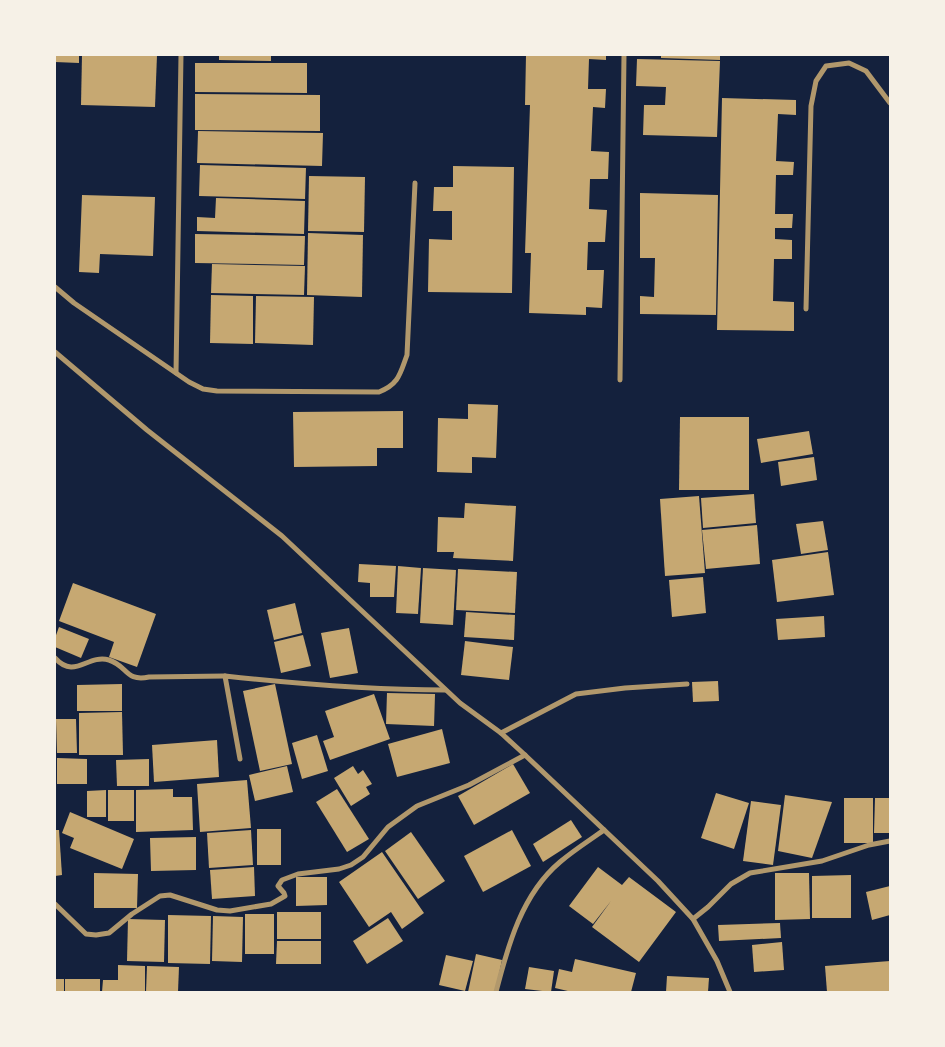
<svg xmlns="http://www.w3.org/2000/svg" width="945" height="1047" font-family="'IBM Plex Serif',serif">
  <rect width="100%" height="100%" fill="#14213d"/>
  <g fill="#c6a872">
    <path d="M55,55H79V63L55,62Z"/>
    <path d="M82,55H157L155,107L81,105Z"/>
    <path d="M219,55H271V61L219,60Z"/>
    <path d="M526,55H606V60L589,59L588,89H606L605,108L593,107L591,151L609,152L608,179H590L589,209L607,210L605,242H588L587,270H604L602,308L586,307V315L529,313L531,253H525L530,105H525Z"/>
    <path d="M661,55H720V60L661,58Z"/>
    <path d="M637,59L720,61L717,137L643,135L644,105H665L666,87L636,86Z"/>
    <path d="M195,63H307V93L195,92Z"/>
    <path d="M195,94L320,95V131L195,130Z"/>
    <path d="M722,98L796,100V115L778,114L776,161L794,162L793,175H776L775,214H793L792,228H775V239L792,240V259H774L773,301L794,302V331L717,330Z"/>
    <path d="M198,131L323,133L322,166L197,163Z"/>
    <path d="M200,165L306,168L305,199L199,196Z"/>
    <path d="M453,166L514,167L512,293L428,292L429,239L452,240V211H433L434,187H453Z"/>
    <path d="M309,176L365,177L364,232L308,231Z"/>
    <path d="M640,193L718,195L716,315L640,314V296L654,297L655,258H640Z"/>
    <path d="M82,195L155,197L153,256L100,254L99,273L79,272Z"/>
    <path d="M216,198L305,201L304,234L197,231V217L215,218Z"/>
    <path d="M308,233L363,235L362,297L307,295Z"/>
    <path d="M195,234L305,236L304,265L195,263Z"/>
    <path d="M212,264L305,266L304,295L211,293Z"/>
    <path d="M211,295L253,296V344L210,343Z"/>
    <path d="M256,296L314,297L313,345L255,343Z"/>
    <path d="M468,404L498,405L496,458L472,457V473L437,472L438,418L468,419Z"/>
    <path d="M403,411V448H377V466L294,467L293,412Z"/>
    <path d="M680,417H749V490H679Z"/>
    <path d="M809,431L813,454L761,463L757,439Z"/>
    <path d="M814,457L817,480L781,486L778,462Z"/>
    <path d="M754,494L756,523L703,528L701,498Z"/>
    <path d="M699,496L705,573L665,576L660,499Z"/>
    <path d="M465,503L516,506L513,561L453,558L454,552H437L438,517L464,518Z"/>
    <path d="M823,521L828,550L801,554L796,524Z"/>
    <path d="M757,525L760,564L706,569L702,530Z"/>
    <path d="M828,552L834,595L777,602L772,560Z"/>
    <path d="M359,564L396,566L394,597H370V583L358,582Z"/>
    <path d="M398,566L421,568L418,614L396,613Z"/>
    <path d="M423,568L456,570L453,625L420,623Z"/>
    <path d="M458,569L517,572L515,613L456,610Z"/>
    <path d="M703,577L706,613L672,617L669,580Z"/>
    <path d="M73,583L156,614L137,667L109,657L114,642L59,621Z"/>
    <path d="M295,603L302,633L274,640L267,610Z"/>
    <path d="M466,612L515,615L514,640L464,637Z"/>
    <path d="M824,616L825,637L778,640L776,619Z"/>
    <path d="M59,627L89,639L81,658L55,647V638Z"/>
    <path d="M349,628L358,673L330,678L321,633Z"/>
    <path d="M303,635L311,666L281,673L274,642Z"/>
    <path d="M465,641L513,647L509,680L461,675Z"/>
    <path d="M718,681L719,701L693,702L692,682Z"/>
    <path d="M122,684V711H77V685Z"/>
    <path d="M275,684L292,764L260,771L243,691Z"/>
    <path d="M387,693L435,694L434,726L386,724Z"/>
    <path d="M374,694L390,739L330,760L323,741L334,737L325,711Z"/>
    <path d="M122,712L123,755H79V713Z"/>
    <path d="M56,719H76L77,753H57Z"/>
    <path d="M442,729L450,763L397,777L388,744Z"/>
    <path d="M317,735L328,771L302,779L292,743Z"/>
    <path d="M217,740L219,777L154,782L152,745Z"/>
    <path d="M57,758L87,759V784H57Z"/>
    <path d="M149,759V786H117L116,760Z"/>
    <path d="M513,764L530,793L474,825L458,796Z"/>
    <path d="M287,766L293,792L255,801L249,775Z"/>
    <path d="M353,766L358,774L363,770L372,784L366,787L370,794L351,806L334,778Z"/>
    <path d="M247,780L251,828L200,832L197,784Z"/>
    <path d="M173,789V797H192L193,830L136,832V790Z"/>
    <path d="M337,789L369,839L347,852L316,802Z"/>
    <path d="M106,790V817H87V791Z"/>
    <rect x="108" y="790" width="26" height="31"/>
    <path d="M716,793L749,803L734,849L701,838Z"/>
    <path d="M785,795L832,802L812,858L778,851Z"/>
    <rect x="844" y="798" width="29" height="45"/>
    <path d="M875,798H890V833H874Z"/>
    <path d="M751,801L781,805L773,865L743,861Z"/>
    <path d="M70,812L134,839L122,869L70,848L74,838L62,833Z"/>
    <path d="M571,820L582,837L543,862L533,844Z"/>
    <rect x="257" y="829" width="24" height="36"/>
    <path d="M55,830H59L62,875L55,876Z"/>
    <path d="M251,830L253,865L209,868L207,833Z"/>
    <path d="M512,830L531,866L483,892L464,856Z"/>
    <path d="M411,832L445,881L418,899L385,851Z"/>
    <path d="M196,837V870L151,871L150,838Z"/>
    <path d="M382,852L424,913L402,929L391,912L369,927L339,882Z"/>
    <path d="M254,867L255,896L212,899L210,870Z"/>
    <path d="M598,867L622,885L629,877L676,912L639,962L592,927L611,901L593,924L569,906Z"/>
    <path d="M94,873L138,874L137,908H94Z"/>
    <path d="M775,873H809L810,919L775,920Z"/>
    <path d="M851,875V918H812V876Z"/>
    <path d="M296,877H327V905L296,906Z"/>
    <path d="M890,886V915L872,920L866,892Z"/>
    <rect x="277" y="912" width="44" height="27"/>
    <rect x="245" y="914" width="29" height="40"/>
    <path d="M168,915L211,916L210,964L168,963Z"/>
    <path d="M213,916L243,917L242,962L212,961Z"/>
    <path d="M388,918L403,941L367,964L353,941Z"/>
    <path d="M128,919L165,920L164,962L127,961Z"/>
    <path d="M780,923L781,938L719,941L718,925Z"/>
    <path d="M277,941H321V964H276Z"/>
    <path d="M782,942L784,970L754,972L752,945Z"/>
    <path d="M476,954L502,960L495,992H468Z"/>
    <path d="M446,955L473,961L465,991L439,985Z"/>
    <path d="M575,959L636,973L631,992H572L555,988L559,969L572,972Z"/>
    <path d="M890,961V992H827L825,966Z"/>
    <path d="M118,965L145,966V992H102L103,980H118Z"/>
    <path d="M147,966L179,967L178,992H146Z"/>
    <path d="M529,967L554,971L551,992L525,989Z"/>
    <path d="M667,976L709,978L708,992H666Z"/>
    <rect x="55" y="979" width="9" height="13"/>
    <rect x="65" y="979" width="35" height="13"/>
  </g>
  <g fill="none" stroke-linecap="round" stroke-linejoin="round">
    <g stroke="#b1986c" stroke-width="5">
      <path d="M55,287L74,303L189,382L203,389L217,391L379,392C399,384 400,374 407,355L415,183"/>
      <path d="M806,309L811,106L816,81L826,66L849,63L866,71L890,103"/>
      <path d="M55,352L147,430L282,536L460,703L501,733L525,755L658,881L693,919L717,961L730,992"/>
      <path d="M176,373L181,55"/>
      <path d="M620,380L624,55"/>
      <path d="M55,658C75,680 87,654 109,660C128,666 125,682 149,677L225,676"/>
      <path d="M501,733L576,694L625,688L687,684"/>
      <path d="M240,759L225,676C299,684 371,690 445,690"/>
      <path d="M55,904L86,934L96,935L109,933L132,914L160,896L170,895L217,910L230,911L271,904L285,896L284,893L278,886L282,880L298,874L339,869L351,865L363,857L388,827L417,806L469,785L525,755"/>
      <path d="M693,919L708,907L731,884L750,873L822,861L869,845L890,841"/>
      <path d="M496,992C508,945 522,894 560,862C574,850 590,840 604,830"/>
    </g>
  </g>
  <rect width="945" height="1047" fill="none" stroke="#f6f1e7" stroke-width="112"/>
</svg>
